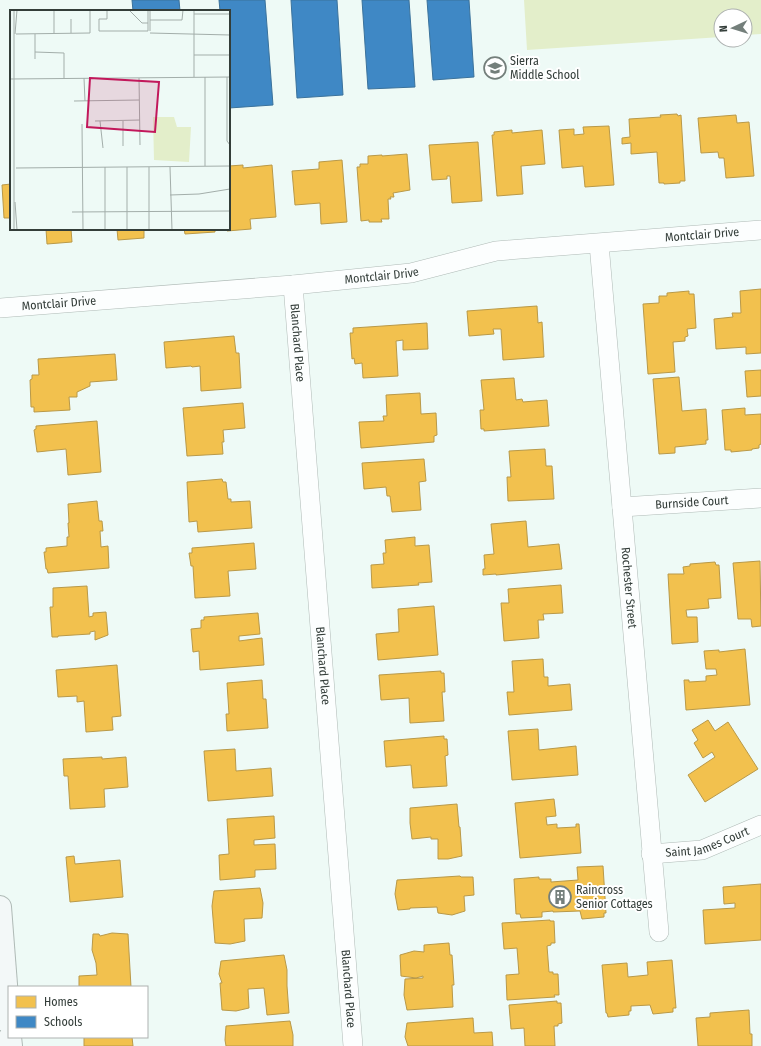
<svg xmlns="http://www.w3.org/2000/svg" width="761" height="1046" font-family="'Fira Sans Condensed',sans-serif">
  <rect width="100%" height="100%" fill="#eefaf6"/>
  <path fill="#e3eeca" d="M524,0H761V34L745,35V16H721V37L527,50Z"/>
  <g fill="#f2c14e" stroke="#b99948">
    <path d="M677,114L678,116L681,115L685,181H680V183L664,184V183H659L657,152L631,154V143L622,144V138L630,137L629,119L661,117L660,115Z"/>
    <path d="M736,115L737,123L749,122L754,176L726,178L724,158H719L718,152L701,153L698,118Z"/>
    <path d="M609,126L614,185L585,187L583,166L562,168L559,130L574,129V135L584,134L583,127Z"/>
    <path d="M512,130V133L542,130L545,164L521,166L523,194L497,196L492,135H494V132Z"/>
    <path d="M478,142L482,201L452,203L450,176H447V179L432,180L429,145Z"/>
    <path d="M407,154L410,190L393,193L394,197H390L391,199H388L389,219H381L382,222H369V220L361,221L357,167H360V164H368V156L382,155V156Z"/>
    <path d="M342,160L347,222L321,224L320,203L295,205L292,171L319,169V162Z"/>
    <path d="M243,165V168L272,165L276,217L250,219L251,229L227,231L226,229H229V166Z"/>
    <path d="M11,184V218H4L2,185Z"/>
    <path d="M46,229H71L72,242L47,244Z"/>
    <path d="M117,229H144V238L118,240Z"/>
    <path d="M184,229H215V232L185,234Z"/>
    <path d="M761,289V353L746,354V347L716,349L714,319L733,317L732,313H741L740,291Z"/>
    <path d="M689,291V294H694L696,328L687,329L688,336L685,337V341L673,342L675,372L648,374L643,304L659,303V296H667V293Z"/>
    <path d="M537,306L538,323L542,322L544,357L503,360L501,329H493L494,334L469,336L467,311Z"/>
    <path d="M427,323L428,349L403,350V340L396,341L398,376L363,378L362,363L355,364L354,358L352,359L350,333H353V328Z"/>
    <path d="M234,336L236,353H239L241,388L201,391L200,366L192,367L191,366L166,368L164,342Z"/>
    <path d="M115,354L117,380L90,382V386L77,392V397H69L70,410L34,412V407H31L30,380L32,379V375H39L38,359Z"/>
    <path d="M761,370V396L747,397L745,371Z"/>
    <path d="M679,377L682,411L706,409L708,440H706V444L675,447V453L659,454L653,379Z"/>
    <path d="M514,378L516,400L522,399L523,402L547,400L549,426L484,431V429H481L480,410H484L481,380Z"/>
    <path d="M420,393L421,414L436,413L437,435L434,436V442L361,448L359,422L384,421L383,416H387L386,395Z"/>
    <path d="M243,403L245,428L223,430L224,442H222L223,454L187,456L183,408Z"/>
    <path d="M745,408V415L761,414V444L759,445V448L752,449V450L731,452V450H725L722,410Z"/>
    <path d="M97,421L101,472L68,475L66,449L37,452L34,430L36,429V426Z"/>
    <path d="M545,449L546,466H552L554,499L508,501L507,477H511L509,451Z"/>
    <path d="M424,459L426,481L419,482L421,510L392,512L390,496H387L386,487L364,489L362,463Z"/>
    <path d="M222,479L223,482H226L228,499H231V502L250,501L252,528L198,532L197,521L189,522L187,482Z"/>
    <path d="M97,501L99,521H102L103,531H100L101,547L108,546L109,568L48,573L47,569H46L44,552H46V548L67,546V537H69L68,523H69L68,504Z"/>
    <path d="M526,521L528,547L559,544L562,569L496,575V574L483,575V569H485L484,555L494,554L491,524Z"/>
    <path d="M415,537V546L429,545L432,582L418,583L419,585L372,588L371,565L384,564L383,553H386L385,540Z"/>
    <path d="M254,543L256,569L228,571L230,596L195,598L193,566H191L189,553H192V548Z"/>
    <path d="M760,561L761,626L752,627L751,619H738L733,563Z"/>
    <path d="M715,562L716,565H719L721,598L708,599L709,608L686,610L687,617H697L698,642L672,644L668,574H684L683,567L690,566V564Z"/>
    <path d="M561,585L563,613L543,614L544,620H538L539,638L504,641L501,603H509L508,589Z"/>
    <path d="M87,586L89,617L93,616V613L106,612L108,635L95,640V631L90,632V634L58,636V637H52L50,607H53V588Z"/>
    <path d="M434,606L438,655L378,660L376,634L399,632L398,609Z"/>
    <path d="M258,613L260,634L239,636V641L262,638L264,665L200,670L199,651L193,652L191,629L201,628V620H204V617Z"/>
    <path d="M745,649L750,705L686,710L684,680H689V682L706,681V676L717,675L716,669H706L704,651L719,650V652Z"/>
    <path d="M543,659L544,677H548V686L570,684L572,710L509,715L507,692H514L512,661Z"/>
    <path d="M117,665L121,716L112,717L113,730L86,732L84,701L77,702V696L58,697L56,670Z"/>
    <path d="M441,671V673H444L445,692H442L444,721L410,723L409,698L381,700L379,675Z"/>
    <path d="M262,680L263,699H266L268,728L227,731L226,714H229L227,683Z"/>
    <path d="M708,720L715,731L728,722L758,769L705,802L688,775L715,757L712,752L703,758L694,743L698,740L692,730Z"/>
    <path d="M538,729L539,750L576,746L578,775L512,780L508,731Z"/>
    <path d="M444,736V739H447L448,755L445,756L447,786L413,788L411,765L386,767L384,741Z"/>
    <path d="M235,749L236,771L271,768L273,796L208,801L204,751Z"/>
    <path d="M102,757V759L126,757L128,787L104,789L105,807L70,809L68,776H64L63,759Z"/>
    <path d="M554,799L556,816L546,817L547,825L557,824V828L576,827V824H579L581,853L520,858L515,803Z"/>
    <path d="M457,804L459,827H460L462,856L448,859H438V839H431V837L412,839L410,823V808Z"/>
    <path d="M274,816L275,838L254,840V845L275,844L276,869L255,870V877L220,880L219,855L229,854L227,819Z"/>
    <path d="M74,856L75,864L120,860L123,897L70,902L66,857Z"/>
    <path d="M603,866L606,913H604V917L582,919L580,911L553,912V911L542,912V917L521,918L520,914H516L514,879L539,877V879H551V882L578,880L577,867Z"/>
    <path d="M460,876L461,877H473L474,895L464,896L465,911L452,915L438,913L437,907L410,908V909L398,910L395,894L397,880Z"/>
    <path d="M761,884V940L705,944L703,910L735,908V903L724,904L723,887Z"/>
    <path d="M260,888L263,903L262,918L244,919L245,941L230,944L215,943L212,906L214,891Z"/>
    <path d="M550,920V921H554L555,943H551V945L547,946L549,972H553V974H558L559,995H554L555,997L507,1000L506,975L519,974L517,948L504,949L502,923Z"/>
    <path d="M112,933L128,934L131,987H79V976L97,975L96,963L92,950L93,934H99L100,936Z"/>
    <path d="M449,943L450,955H452L454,985H452L453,1007L407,1010L404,995L405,979L423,978V976L416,978L401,976L400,955L414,951L424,952V945Z"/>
    <path d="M284,955L287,970V986L289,1013L267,1015L264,988L248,989L249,1008L236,1011L222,1010L220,983H222L219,974L221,961Z"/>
    <path d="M672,960L676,1008H673V1012L653,1014L650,1005L631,1006V1011H629V1015L608,1017L607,1013H606L602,965L627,963L628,977L648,975L647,962Z"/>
    <path d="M557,1001V1003H561L562,1023L558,1024V1026H554L555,1046H525L524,1028L511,1029L509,1005Z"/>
    <path d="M749,1010L750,1034H752V1046H698L696,1018L710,1017V1013Z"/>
    <path d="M473,1018L474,1033L492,1032L493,1046H408L405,1037L407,1023Z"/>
    <path d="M290,1021L293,1035V1046H226L225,1040L226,1026Z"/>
    <path d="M84,1037H132L133,1046H84Z"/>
  </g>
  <g fill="#3f88c5" stroke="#3b729b">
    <path d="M132,0H179L180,11H133Z"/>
    <path d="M219,0H265L273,105L229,108V11H220Z"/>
    <path d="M291,0H337L343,95L297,98Z"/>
    <path d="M362,0H409L415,87L368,89Z"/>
    <path d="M427,0H469L474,77L433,80Z"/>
  </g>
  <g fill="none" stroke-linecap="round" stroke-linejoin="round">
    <g stroke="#afbab6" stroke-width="20">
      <g id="street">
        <path id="s1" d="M599,244L659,932"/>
        <path id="s2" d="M293,285L353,1046"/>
        <path id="s3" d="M0,308L293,285L411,273L496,251L761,230"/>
        <path id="s4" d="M622,507L761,498"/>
        <path id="s5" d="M651,854L702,850L761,825"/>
      </g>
    </g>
    <g stroke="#afbab6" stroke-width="24">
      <g id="secondary">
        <path d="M0,907L9,1023"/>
        <path d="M10,1037L11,1046"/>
      </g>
    </g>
    <use href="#street" stroke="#fcfefe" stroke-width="19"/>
    <use href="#secondary" stroke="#f3f8f8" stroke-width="22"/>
  </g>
  <defs>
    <g id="school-ring" transform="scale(1.15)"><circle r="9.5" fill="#fff" stroke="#747f7b" stroke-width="1.5"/><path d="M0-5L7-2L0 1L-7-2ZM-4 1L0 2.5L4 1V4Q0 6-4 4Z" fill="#747f7b"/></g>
    <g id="building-ring" transform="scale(1.15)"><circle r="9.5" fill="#fff" stroke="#747f7b" stroke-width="1.5"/><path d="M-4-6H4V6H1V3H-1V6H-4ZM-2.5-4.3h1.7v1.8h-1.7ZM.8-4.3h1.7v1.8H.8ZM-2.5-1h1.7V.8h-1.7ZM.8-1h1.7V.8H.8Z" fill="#747f7b"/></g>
  </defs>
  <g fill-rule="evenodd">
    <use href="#school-ring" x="495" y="68"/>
    <use href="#building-ring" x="560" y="897"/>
  </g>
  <g text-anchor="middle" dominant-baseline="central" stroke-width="4" stroke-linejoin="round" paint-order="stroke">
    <g font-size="12" fill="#333d39" stroke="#fff" text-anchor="start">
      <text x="510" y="61">Sierra<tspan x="510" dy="14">Middle School</tspan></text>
      <text x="576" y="890">Raincross<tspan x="576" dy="14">Senior Cottages</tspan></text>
    </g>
    <g font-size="12" fill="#333d39" stroke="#fff">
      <text stroke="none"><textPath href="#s3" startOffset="707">Montclair Drive</textPath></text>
      <text stroke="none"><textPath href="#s3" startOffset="383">Montclair Drive</textPath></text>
      <text stroke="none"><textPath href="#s3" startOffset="59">Montclair Drive</textPath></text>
      <text stroke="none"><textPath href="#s2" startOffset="58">Blanchard Place</textPath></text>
      <text stroke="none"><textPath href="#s4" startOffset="70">Burnside Court</textPath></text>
      <text stroke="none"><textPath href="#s1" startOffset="345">Rochester Street</textPath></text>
      <text stroke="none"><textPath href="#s2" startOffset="382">Blanchard Place</textPath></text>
      <text stroke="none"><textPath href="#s5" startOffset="58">Saint James Court</textPath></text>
      <text stroke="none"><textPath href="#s2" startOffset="706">Blanchard Place</textPath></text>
    </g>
  </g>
  <g transform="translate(10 10)">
    <rect width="220" height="220" fill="#eefaf6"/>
    <path d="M143,107H164L167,117H181L179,152L144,150Z" fill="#e3eeca"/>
    <path fill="none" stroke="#a3aeaa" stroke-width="1" d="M97,0V9H89V21H138V0M119,0L132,13H138M184,0V67M184,4H220M61,9V23M140,10H172L173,0M140,21V0M44,23V0M140,23L220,25M5,24L7,0M6,24L80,23V0M25,24V49M25,42L54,43V68M184,45H220M195,67V156M217,67V131L220,135M74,68L75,91M129,68L130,135M0,69L220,67M64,91L129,90M85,111L130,110M90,111L93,138M72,114L73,220M113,136V111M95,157V220M139,157V220M160,157L162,220M6,158L220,156M160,185L189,184L220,179M5,192L7,220M62,202L220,201M4,220V0M117,220V157"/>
    <path fill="#c2185b" fill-opacity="0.15" stroke="#c2185b" stroke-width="2" d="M80,68L149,72L145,122L77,117Z"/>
    <rect width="220" height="220" fill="none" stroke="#333d39" stroke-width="2"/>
  </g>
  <rect x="8" y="986" width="140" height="52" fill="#ffffff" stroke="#adb1b0"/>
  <rect x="16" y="996" width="20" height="12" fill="#f2c14e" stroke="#adb1b0"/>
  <text x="44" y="1006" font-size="12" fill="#333d39">Homes</text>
  <rect x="16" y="1016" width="20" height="12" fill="#3f88c5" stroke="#adb1b0"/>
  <text x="44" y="1026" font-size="12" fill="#333d39">Schools</text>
  <g transform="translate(733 28) rotate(266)"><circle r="19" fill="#ffffff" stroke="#adb1b0"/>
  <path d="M0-3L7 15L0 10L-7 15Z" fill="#747f7b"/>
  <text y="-6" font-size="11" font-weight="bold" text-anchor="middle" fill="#333d39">N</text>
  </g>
</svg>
